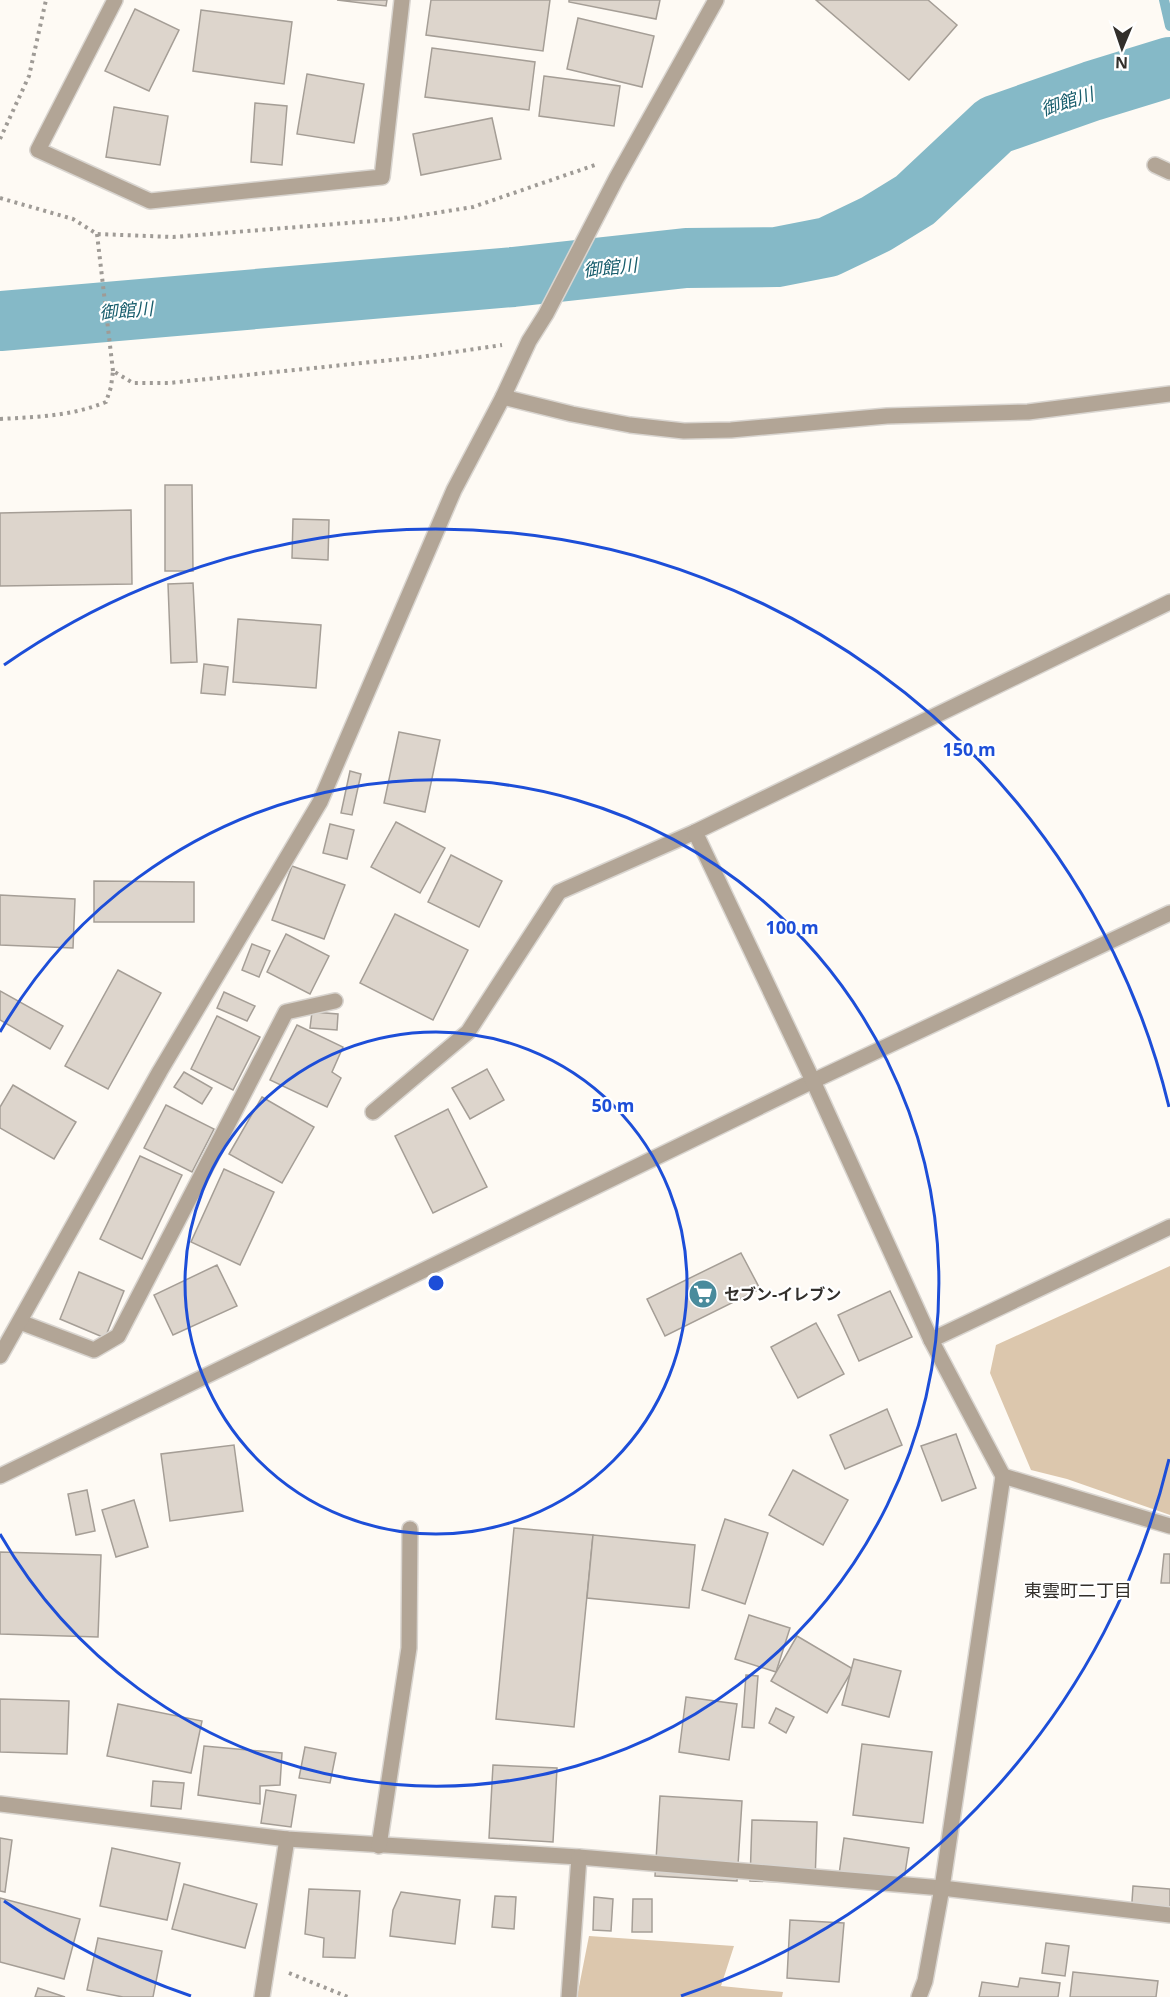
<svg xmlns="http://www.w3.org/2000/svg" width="1170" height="1997" font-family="'Open Sans','Noto Sans JP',sans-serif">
  <rect width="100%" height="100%" fill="#fefaf4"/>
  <g fill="#dcc7ad">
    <path d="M1170,1266V1515L1067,1479L1031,1470L990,1373L996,1345Z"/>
    <path d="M589,1936L734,1946L721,1986L783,1992L782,1997H577Z"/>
  </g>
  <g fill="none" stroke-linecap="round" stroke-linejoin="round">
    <path stroke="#85b9c7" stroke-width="10" d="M1164,0L1170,26"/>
    <path stroke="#85b9c7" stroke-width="60" d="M0,321L513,277L686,258L777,257L828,247L876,224L915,200L995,125L1092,91L1170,67"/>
  </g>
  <g fill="#ddd5cc" stroke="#a59e96" stroke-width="1.5">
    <path d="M337,0H387L386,6Z"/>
    <path d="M431,0H550L543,51L426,35Z"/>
    <path d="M569,0H660L656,19L569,2Z"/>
    <path d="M816,0H928L957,25L909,80Z"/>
    <path d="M135,9L179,30L149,91L105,71Z"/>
    <path d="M201,10L292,22L284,84L193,71Z"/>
    <path d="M578,18L654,36L642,87L567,69Z"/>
    <path d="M432,48L535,62L529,110L425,97Z"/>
    <path d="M307,74L364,84L354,143L297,134Z"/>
    <path d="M544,76L620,86L614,126L539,116Z"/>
    <path d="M255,103L287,106L282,165L251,162Z"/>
    <path d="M114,107L168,116L160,165L106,157Z"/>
    <path d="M492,118L501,159L421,175L413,134Z"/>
    <path d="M165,485H192L193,571H165Z"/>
    <path d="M131,510L132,584L0,586V513Z"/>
    <path d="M293,519L329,520L328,560L292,558Z"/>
    <path d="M193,583L197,662L171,663L168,584Z"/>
    <path d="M238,619L321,625L316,688L233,682Z"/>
    <path d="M204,664L228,667L225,695L201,693Z"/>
    <path d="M399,732L440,740L425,812L384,803Z"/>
    <path d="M350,771L361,774L352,815L341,813Z"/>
    <path d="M396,822L445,848L420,893L371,867Z"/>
    <path d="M330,824L354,830L347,859L323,853Z"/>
    <path d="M451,855L502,881L479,927L428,902Z"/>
    <path d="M292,866L345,885L324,939L272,920Z"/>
    <path d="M94,881L194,882V922H94Z"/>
    <path d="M0,895L75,899L73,948L0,945Z"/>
    <path d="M395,914L468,950L433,1020L360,983Z"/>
    <path d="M286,934L329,956L310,994L267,972Z"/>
    <path d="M252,944L270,951L259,977L242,970Z"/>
    <path d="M118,970L161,993L108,1089L65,1066Z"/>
    <path d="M0,991L63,1026L50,1049L0,1020Z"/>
    <path d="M224,992L255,1006L247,1021L217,1008Z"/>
    <path d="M312,1012L338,1014L337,1030L310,1028Z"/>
    <path d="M217,1016L260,1037L233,1090L191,1069Z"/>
    <path d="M297,1025L343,1047L332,1072L341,1078L327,1107L270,1080Z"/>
    <path d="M487,1069L504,1100L470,1119L452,1088Z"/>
    <path d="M184,1072L212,1088L202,1104L174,1087Z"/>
    <path d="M13,1085L76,1122L54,1159L0,1128V1107Z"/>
    <path d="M262,1097L314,1127L282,1183L229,1154Z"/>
    <path d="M166,1105L214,1129L192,1172L144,1148Z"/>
    <path d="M448,1109L487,1187L433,1213L395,1136Z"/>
    <path d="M140,1156L182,1175L142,1259L100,1239Z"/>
    <path d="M224,1169L274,1192L240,1265L191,1242Z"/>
    <path d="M741,1253L760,1289L665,1336L647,1299Z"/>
    <path d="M217,1265L237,1306L173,1335L154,1295Z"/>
    <path d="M79,1272L124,1291L105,1338L60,1319Z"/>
    <path d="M890,1291L912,1337L859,1361L838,1315Z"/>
    <path d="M816,1323L844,1374L798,1398L771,1347Z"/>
    <path d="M887,1409L902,1445L845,1469L830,1435Z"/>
    <path d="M956,1434L976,1488L942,1501L921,1446Z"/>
    <path d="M234,1445L243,1511L170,1521L161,1454Z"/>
    <path d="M793,1470L848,1500L823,1545L769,1515Z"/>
    <path d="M87,1490L95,1531L76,1535L68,1494Z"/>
    <path d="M134,1500L148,1547L116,1557L102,1510Z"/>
    <path d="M725,1519L768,1533L745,1604L702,1590Z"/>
    <path d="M514,1528L593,1535L574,1727L496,1719Z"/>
    <path d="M593,1535L695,1545L689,1608L587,1598Z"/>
    <path d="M0,1552L101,1555L98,1637L0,1634Z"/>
    <path d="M1164,1554H1170V1583H1161Z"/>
    <path d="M749,1615L790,1628L776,1672L735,1659Z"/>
    <path d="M797,1636L853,1669L827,1713L771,1681Z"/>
    <path d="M854,1659L901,1671L889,1717L842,1705Z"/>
    <path d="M746,1675L758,1676L754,1728L742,1727Z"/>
    <path d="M686,1697L737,1704L729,1760L679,1752Z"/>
    <path d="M0,1699L69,1701L67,1754L0,1752Z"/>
    <path d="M118,1704L202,1721L191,1773L107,1756Z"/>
    <path d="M776,1708L794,1717L786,1733L769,1723Z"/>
    <path d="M862,1744L932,1752L923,1823L853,1815Z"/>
    <path d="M204,1746L282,1753L280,1785L260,1786V1804L198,1795Z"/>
    <path d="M305,1747L336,1753L330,1783L299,1778Z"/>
    <path d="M493,1765L557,1768L553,1842L489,1838Z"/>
    <path d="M153,1781L184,1783L181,1809L151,1806Z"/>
    <path d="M266,1790L296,1795L291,1827L261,1823Z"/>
    <path d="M660,1796L742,1801L737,1881L655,1876Z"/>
    <path d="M752,1820L817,1822L815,1883L750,1881Z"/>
    <path d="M0,1838L12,1840L5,1892L0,1891Z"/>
    <path d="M844,1838L909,1848L902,1892L838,1882Z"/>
    <path d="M112,1848L180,1863L167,1920L100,1906Z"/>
    <path d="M184,1884L257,1904L245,1948L172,1929Z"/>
    <path d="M1133,1886L1170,1889V1920L1131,1917Z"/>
    <path d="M309,1889L360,1891L355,1958L323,1957L324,1938L305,1934Z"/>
    <path d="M401,1892L460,1900L455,1944L390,1936L393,1910Z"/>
    <path d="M495,1896L516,1897L514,1929L492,1927Z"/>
    <path d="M594,1897L613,1899L611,1931L593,1930Z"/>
    <path d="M0,1898L80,1919L64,1979L0,1962Z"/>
    <path d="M633,1899H652V1932H632Z"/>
    <path d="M790,1920L844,1923L839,1982L787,1978Z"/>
    <path d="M98,1938L162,1951L153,1997H123L87,1990Z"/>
    <path d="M1046,1943L1069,1946L1065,1976L1042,1973Z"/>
    <path d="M1073,1972L1158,1981L1156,1997H1070Z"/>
    <path d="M1020,1978L1060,1983L1058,1997H979L982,1982L1018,1987Z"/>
    <path d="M38,1988L65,1997H35Z"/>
  </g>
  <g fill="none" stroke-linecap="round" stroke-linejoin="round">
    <g stroke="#d9d5d0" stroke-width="18">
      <g id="minor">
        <path d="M115,0L38,150L150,201L382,177L402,0"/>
        <path d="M1155,165L1170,172"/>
        <path d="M503,397L572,414L630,425L684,431L731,430L887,416L1028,412L1170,394"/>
        <path d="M373,1112L468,1032L559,892L695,832"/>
        <path d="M20,1322L94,1350L118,1336L286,1012L335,1001"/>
        <path d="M931,1340L1170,1227"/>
        <path d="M0,1356L160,1071L320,802L454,490L503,397L529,341L546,314L616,179L716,0"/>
        <path d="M0,1476L813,1081L1170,913"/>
        <path d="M1003,1476L1170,1526"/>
        <path d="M0,1804L287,1839L579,1857L942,1888L1170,1915"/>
        <path d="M379,1846L409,1648L410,1529"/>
        <path d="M262,1997L287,1839"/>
        <path d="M569,1997L579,1857"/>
        <path d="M919,1997L925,1981L942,1888L1003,1476L931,1340L813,1081L695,832L1170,602"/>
      </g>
    </g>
    <g stroke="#9f9b96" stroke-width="4" stroke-dasharray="3 4.5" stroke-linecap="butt">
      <path d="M0,139L29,76L46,0"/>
      <path d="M0,198L73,219L97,234L173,237L397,219L473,207L595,165"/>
      <path d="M97,234L113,371"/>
      <path d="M0,419C37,417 72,416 106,402L111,387L113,371L133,383H169L420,357L502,345"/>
      <path d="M289,1973L348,1997"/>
    </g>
    <use href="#minor" stroke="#b2a596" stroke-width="15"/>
  </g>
  <g fill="none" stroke="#1d4ed8" stroke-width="3">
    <circle cx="436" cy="1283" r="251"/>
    <path d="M0 1032A503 503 0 1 1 0 1534"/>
    <path d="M1169 1459A754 754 0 0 1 681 1996M191 1996A754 754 0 0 1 4 1901M4 665A754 754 0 0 1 1169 1107"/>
  </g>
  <defs>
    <g id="supermarket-disc" transform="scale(1.5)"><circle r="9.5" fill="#498b9c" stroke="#fff"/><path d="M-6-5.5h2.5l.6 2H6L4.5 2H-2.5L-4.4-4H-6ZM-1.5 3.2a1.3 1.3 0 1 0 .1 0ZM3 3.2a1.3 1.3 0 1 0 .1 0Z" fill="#fff"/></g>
  </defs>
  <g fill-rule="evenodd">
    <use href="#supermarket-disc" x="703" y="1294"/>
  </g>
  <g text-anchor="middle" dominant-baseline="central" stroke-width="4.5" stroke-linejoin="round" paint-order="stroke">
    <g font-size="16" font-weight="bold" fill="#322f2b" stroke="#fff" text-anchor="start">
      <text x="724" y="1294">セブン-イレブン</text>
    </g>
    <g font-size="18" font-style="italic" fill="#195e6d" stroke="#fff">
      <text transform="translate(1067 101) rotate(-18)">御館川</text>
      <text transform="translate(610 267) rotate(-6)">御館川</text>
      <text transform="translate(126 310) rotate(-5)">御館川</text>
    </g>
    <g font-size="18" fill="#322f2b" stroke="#fff">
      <text x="1078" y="1590">東雲町二丁目</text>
    </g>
  </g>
  <circle cx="436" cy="1283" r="9" fill="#1d4ed8" stroke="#fff" stroke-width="3"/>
  <g font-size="18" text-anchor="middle" font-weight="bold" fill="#1d4ed8" stroke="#fff" stroke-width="4.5" stroke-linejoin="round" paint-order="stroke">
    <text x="969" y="756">150 m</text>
    <text x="792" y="934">100 m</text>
    <text x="613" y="1112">50 m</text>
  </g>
  <g transform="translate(1122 48) rotate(182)" stroke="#ffffff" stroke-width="4.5" paint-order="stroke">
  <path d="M0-4.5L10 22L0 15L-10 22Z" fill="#322f2b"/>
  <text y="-9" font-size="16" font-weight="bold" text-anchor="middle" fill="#322f2b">N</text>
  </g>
</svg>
